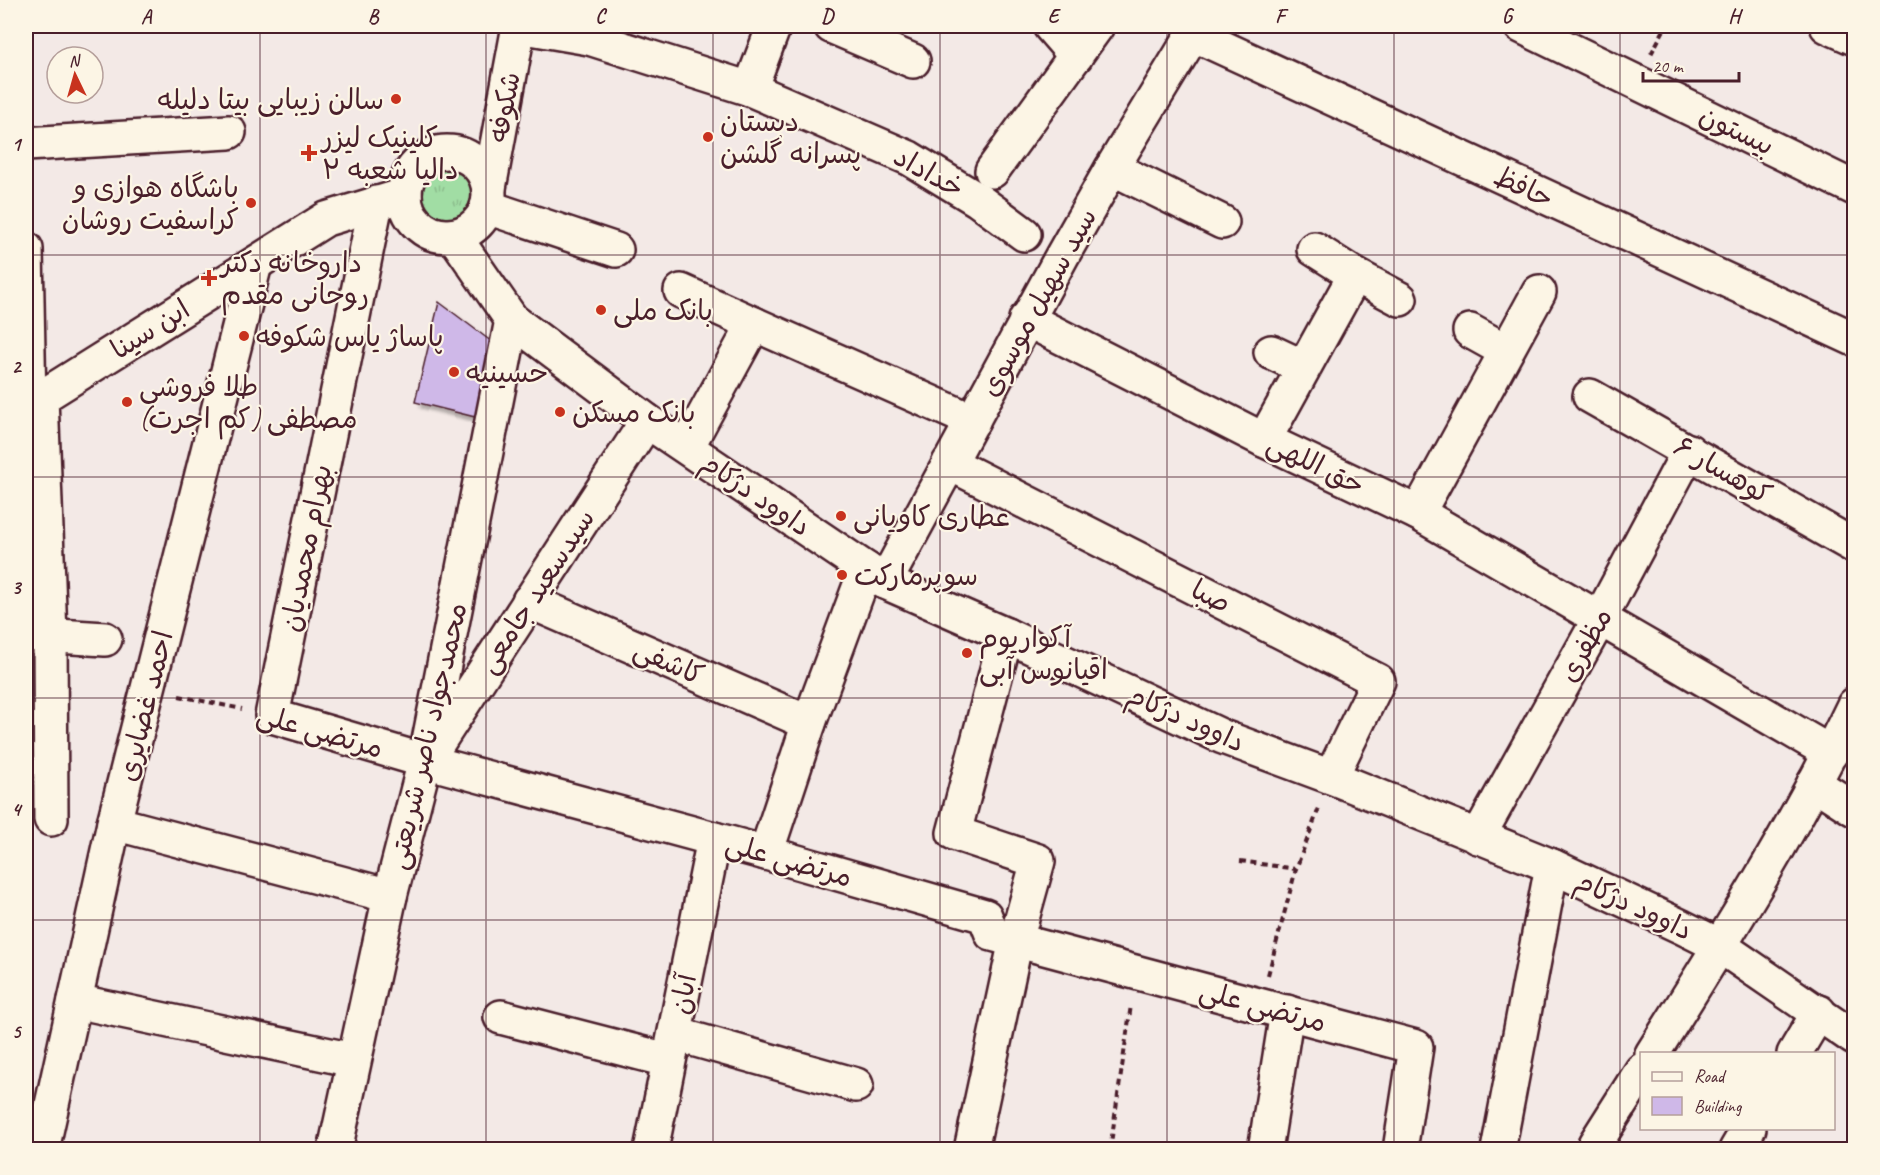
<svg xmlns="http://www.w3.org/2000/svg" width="1880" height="1175" font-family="Caveat,'Playpen Sans Arabic',sans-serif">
  <defs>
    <pattern id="grass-tufts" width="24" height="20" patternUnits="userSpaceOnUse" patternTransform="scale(1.5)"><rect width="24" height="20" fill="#a1dda4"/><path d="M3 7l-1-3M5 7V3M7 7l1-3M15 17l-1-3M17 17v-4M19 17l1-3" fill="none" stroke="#8cbd8d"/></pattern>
    <filter id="shadow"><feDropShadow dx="5.5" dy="5.5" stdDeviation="1.5" flood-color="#0004"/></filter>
  </defs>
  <rect width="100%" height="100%" fill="#f3e9e6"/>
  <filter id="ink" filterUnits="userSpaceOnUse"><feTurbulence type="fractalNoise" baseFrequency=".0167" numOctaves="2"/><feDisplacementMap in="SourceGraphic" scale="12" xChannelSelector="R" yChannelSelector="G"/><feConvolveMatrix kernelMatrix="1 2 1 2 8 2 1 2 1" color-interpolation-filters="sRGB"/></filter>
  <g filter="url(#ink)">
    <circle fill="url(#grass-tufts)" stroke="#767e68" stroke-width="1.5" cx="448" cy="194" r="32"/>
    <path fill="#cfb8e8" stroke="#4a1f2b" stroke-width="1.5" filter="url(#shadow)" d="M439,302L492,342L475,417L415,402Z"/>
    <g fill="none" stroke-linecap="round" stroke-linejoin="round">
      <g stroke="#4a1f2b" stroke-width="38">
        <g id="street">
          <path d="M519,26L589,38L750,89L909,158L978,200L1024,234"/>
          <path d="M831,26L913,61"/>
          <path d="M1050,26L1076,56"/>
          <path d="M1521,26L1854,188"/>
          <path d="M1827,26L1854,38"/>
          <path d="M1193,34L1854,339"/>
          <path d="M750,89L774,26"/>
          <path d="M26,144L229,132"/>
          <path d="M1112,168L1222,222"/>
          <path d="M992,171L1097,26"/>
          <path d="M376,203L272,716L425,761L766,853L985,916L992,934L1416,1047L1400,1150"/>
          <path d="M487,207L616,250"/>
          <path d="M454,236L512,320L647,421L885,582L1006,635L1223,737L1331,777L1552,866L1682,927L1720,946L1854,1038"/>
          <path d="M26,249L29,405"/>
          <path d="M1314,249L1355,275L1400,299"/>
          <path d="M681,291L754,324"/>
          <path d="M1026,319L1264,440L1418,513L1831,753"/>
          <path d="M1470,331L1506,351"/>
          <path d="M1271,352L1303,367"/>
          <path d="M1590,396L1854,546"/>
          <path d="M41,397L50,635L51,819"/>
          <path d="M1264,440L1355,275"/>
          <path d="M687,447L754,324L973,421"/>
          <path d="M949,463L1378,681L1331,777"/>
          <path d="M1418,513L1539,292"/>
          <path d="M885,582L1062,256L1112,168L1198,26"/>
          <path d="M529,601L809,723"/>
          <path d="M26,634L105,639"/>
          <path d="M435,747L647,421"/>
          <path d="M1814,783L1854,809"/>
          <path d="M114,823L390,896"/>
          <path d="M1478,837L1600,618L1689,451"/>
          <path d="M766,853L809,723L866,569"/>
          <path d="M75,1001L353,1060"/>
          <path d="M501,1017L667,1060"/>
          <path d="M675,1034L856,1085"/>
          <path d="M1652,1054C1724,940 1796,826 1854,705"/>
          <path d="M1794,1054L1819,1012"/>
          <path d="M1595,1144L1642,1070"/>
          <path d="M42,1150L114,823L255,264"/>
          <path d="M335,1150L390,896L425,761L512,320"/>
          <path d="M651,1150L714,839"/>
          <path d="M971,1150L1016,940L1038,861L954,833L1006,635"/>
          <path d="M1265,1150L1287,1012"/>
          <path d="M1498,1150L1552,866"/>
          <path d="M1736,1150L1749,1128"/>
        </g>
      </g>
      <g stroke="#4a1f2b" stroke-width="38">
        <g id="secondary">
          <circle cx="447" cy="194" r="42"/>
          <path d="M489,188L519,26"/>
          <path d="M26,407L326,219L405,195"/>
        </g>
      </g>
      <g stroke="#4a1f2b" stroke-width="4" stroke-dasharray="6 4.5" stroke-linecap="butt">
        <path d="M1651,54L1666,26"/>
        <path d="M179,696L242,709"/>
        <path d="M1240,861L1296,869"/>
        <path d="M1268,975L1296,869L1319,808"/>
        <path d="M231,1150V1149"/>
        <path d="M1110,1150L1131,1005"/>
      </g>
      <use href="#street" stroke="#fcf5e5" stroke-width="33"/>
      <use href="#secondary" stroke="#fcf5e5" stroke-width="33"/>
    </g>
  </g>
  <path fill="none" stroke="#4a1f2b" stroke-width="1.5" stroke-opacity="0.55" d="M260,26V1150M486,26V1150M713,26V1150M940,26V1150M1167,26V1150M1394,26V1150M1620,26V1150M26,255H1854M26,477H1854M26,698H1854M26,920H1854"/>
  <g fill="#c8321e" stroke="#fcf5e5" stroke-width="2">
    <circle cx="396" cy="99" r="6"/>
    <circle cx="708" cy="137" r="6"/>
    <path d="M306 144h6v6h6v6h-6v6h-6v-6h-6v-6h6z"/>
    <circle cx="251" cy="203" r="6"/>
    <path d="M206 269h6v6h6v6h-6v6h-6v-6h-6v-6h6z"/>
    <circle cx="601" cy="310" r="6"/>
    <circle cx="244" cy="336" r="6"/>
    <circle cx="454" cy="372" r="6"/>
    <circle cx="127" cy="402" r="6"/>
    <circle cx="560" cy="412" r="6"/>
    <circle cx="841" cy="516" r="6"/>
    <circle cx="842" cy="575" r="6"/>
    <circle cx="967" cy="653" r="6"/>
  </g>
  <g text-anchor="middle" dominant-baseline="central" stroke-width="4.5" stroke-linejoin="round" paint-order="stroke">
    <g font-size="28" fill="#4a1f2b" stroke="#fcf5e5" text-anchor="start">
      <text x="384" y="99" text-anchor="end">سالن زیبایی بیتا دلیله</text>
      <text x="720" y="121">دبستان<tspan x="720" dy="32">پسرانه گلشن</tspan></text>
      <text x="322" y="137">کلینیک لیزر<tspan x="322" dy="32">دالیا شعبه ۲</tspan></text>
      <text x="239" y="187" text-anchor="end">باشگاه هوازی و<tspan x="239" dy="32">کراسفیت روشان</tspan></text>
      <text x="221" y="262">داروخانه دکتر<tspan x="221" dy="32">روحانی مقدم</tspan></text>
      <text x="613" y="310">بانک ملی</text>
      <text x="256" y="336">پاساژ یاس شکوفه</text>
      <text x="466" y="372">حسینیه</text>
      <text x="139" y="386">طلا فروشی<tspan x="139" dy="32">مصطفی (کم اجرت)</tspan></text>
      <text x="572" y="412">بانک مسکن</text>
      <text x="853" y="516">عطاری کاویانی</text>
      <text x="854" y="575">سوپرمارکت</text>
      <text x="979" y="637">آکواریوم<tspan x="979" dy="32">اقیانوس آبی</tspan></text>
    </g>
    <g font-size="28" fill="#4a1f2b" stroke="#fcf5e5">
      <text transform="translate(504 107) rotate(-79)">شکوفه</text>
      <text transform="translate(1737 130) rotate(26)">بیستون</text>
      <text transform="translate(929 172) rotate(29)">خداداد</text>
      <text transform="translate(1524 187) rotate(25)">حافظ</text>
      <text transform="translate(1038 302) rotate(-61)">سید سهیل موسوی</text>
      <text transform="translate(150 329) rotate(-32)">ابن سینا</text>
      <text transform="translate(1316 464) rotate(26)">حق اللهی</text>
      <text transform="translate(1723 470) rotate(30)">کوهسار ۶</text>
      <text transform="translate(756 494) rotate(34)">داوود دژکام</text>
      <text transform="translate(306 548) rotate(-79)">بهرام محمدیان</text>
      <text transform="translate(536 591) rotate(-57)">سیدسعید جامعی</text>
      <text transform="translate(1211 596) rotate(27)">صبا</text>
      <text transform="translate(1585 645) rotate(-61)">مظفری</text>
      <text transform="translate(669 662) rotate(24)">کاشفی</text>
      <text transform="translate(145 706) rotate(-76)">احمد غضایری</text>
      <text transform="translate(1186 718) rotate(24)">داوود دژکام</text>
      <text transform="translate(320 731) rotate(16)">مرتضی علی</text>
      <text transform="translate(427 736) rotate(-77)">محمدجواد ناصر شریعتی</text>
      <text transform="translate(789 860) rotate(16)">مرتضی علی</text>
      <text transform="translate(1634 905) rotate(25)">داوود دژکام</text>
      <text transform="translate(683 994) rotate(-79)">آبان</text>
      <text transform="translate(1263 1006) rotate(15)">مرتضی علی</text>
    </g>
  </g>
  <rect width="1880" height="1175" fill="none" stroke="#fcf5e5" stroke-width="66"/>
  <rect x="1640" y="1052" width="195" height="78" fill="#fcf5e5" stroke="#b59f9b" stroke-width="1.5"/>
  <rect x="1652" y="1072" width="30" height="9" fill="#fcf5e5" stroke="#b59f9b" stroke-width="1.5"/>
  <text x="1694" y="1082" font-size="18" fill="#4a1f2b">Road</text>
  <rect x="1652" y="1097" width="30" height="18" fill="#cfb8e8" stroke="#b59f9b" stroke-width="1.5"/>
  <text x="1694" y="1112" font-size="18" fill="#4a1f2b">Building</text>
  <g transform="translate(75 75) rotate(355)"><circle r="28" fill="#fcf5e5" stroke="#b59f9b" stroke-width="1.5"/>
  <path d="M0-4.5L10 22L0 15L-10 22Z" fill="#c8321e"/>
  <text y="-9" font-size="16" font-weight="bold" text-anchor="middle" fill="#4a1f2b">N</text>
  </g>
  <path d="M1643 72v9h96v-9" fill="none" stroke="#4a1f2b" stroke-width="3"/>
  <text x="1652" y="72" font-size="18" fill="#4a1f2b" stroke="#fcf5e5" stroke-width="4.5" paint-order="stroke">20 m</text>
  <rect x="33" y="33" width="1814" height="1109" fill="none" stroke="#4a1f2b" stroke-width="2"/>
  <g font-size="20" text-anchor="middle" font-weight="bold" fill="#4a1f2b">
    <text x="146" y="23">A</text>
    <text x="373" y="23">B</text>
    <text x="600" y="23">C</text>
    <text x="827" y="23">D</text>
    <text x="1053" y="23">E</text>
    <text x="1280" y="23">F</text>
    <text x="1507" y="23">G</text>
    <text x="1734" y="23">H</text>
    <text x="16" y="151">1</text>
    <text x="16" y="373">2</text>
    <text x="16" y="594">3</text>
    <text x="16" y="816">4</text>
    <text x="16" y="1038">5</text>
  </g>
</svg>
